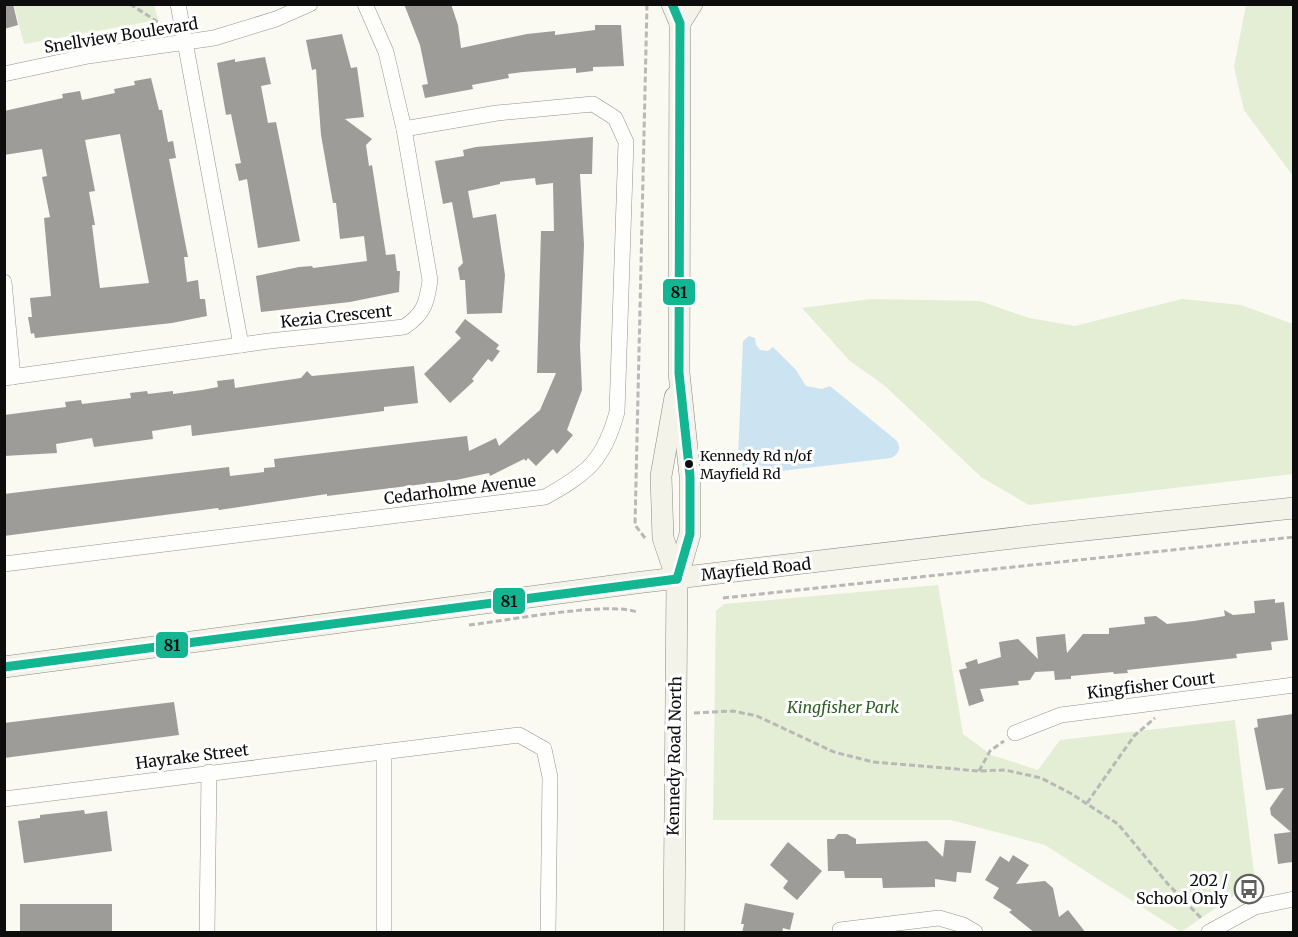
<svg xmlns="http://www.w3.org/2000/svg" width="1298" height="937" font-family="Merriweather,serif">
  <rect width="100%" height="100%" fill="#faf9f2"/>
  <g fill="#e3eed4">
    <path d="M14,5H154L158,20L24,44Z"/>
    <path d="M1246,5H1293V176L1244,110L1234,67Z"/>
    <path d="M871,299L980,301L1029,318L1075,326L1182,299L1241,305L1293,324V474L1029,505L981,477L884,385L850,361L802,308Z"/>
    <path d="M938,585L963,734L991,755L1038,770L1060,740L1235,720L1255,881L1181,932L1045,845L951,820H713L716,611L724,604Z"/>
  </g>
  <path fill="#cce3f1" d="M749,336L755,338L756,345L760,350L768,351L773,347L796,370L806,386L822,389L830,386L897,441C901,448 899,454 891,458L755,474L745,470L738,457L743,341Z"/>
  <g fill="#9e9c98" fill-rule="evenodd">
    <path d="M4,4H13L18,25L4,29Z"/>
    <path d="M404,4H451L458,25L461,48L527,34L555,31V35L595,30V25H621L624,66L593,67V71L576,73V68L523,72L508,74L509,78L472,85L473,89L425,98L422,85L428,84L420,45Z"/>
    <path d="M342,34L351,68L357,67L364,117L345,119L372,139L366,145L369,166L372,165L386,255L395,254L397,271H400L399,292L350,302L261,312L256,276L299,267L312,266L313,268L367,261L364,236L340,239L336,203H333L321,135L316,69L312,70L306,40Z"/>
    <path d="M265,57L271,84L261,86L268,123L276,122L300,241L258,248L247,179L239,181L235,164L241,163L231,114L226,115L217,63L235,59V62Z"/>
    <path d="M151,78L159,110H162L168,142L173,141L176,158L169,159L188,257H184L187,282L198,280L200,299H205L207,316L172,323L35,338L34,333L31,334L28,317H32L30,298L51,296L44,218L50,217L42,177L47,176L42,149L4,155V111L63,98L62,94L80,91L82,100L115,93L114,89L135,85L134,81ZM120,134L149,283L100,288L92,225H95L89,192L95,191L85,140Z"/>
    <path d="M593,137L592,174H580L584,245L580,346L582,390L567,430L573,435L557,454L553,449L536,466L528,458L526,461L524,459L490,476L489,473L456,480L327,496V494L219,510L218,508L4,536V494L229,467L230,476L264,472V468L275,467L274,459L467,436L469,451L496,438L499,446L540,410L556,373H537L541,231H554L553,183L536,185L535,178L500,182V184L468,191L473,218L496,214L505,275L502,313L467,314L465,280H460L458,268L463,263L452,202L443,204L435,161L464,156L463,150L476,147Z"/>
    <path d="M465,319L499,345L496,349L500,351L492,362L488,359L472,379L474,381L450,403L424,374L461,338L455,332Z"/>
    <path d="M414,366L418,403L384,407V411L192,436L191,425L152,431L153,439L94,447L92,438L56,444L57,453L4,456V415L66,407L65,402L81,400L82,404L131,398L130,393L147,391L148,394L173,391V394L202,390L218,387L217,381L234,379L235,388L301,378L307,371L312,376Z"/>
    <path d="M1275,599V603L1284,602L1288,640L1271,642L1272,650L1236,654L1237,658L1127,670L1128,673L1114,674L1113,672L1071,676V679L1055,680L1054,671L1035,672L1030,680L1018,681L1019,685L980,689L984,701L969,706L959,670L967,668L965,663L977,659L978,664L1001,657L999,642L1018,639L1038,659L1036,637L1065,634L1067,653L1083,634H1109V628L1145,624L1144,617L1156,616L1167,624L1194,621L1225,616L1224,610L1233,615L1255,613L1254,601Z"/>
    <path d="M174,702L179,735L4,758V723Z"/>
    <path d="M1293,714V859L1292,862L1278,864L1274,834L1291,832L1271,815L1270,808L1284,788L1266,790L1254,728L1258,727L1257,719Z"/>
    <path d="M84,810L85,814L107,811L112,851L24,863L18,821L40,818V815Z"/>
    <path d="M838,834H847L856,839V844L927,841L943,857L945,840L976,841L971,873L957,872L956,882L935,879V887L883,888L882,878H845L844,871H828L827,839H834Z"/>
    <path d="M788,842L822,871L797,900L783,888L788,881L770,865Z"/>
    <path d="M1013,855L1029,865L1016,884L1045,881L1053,888L1059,917L1068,910L1086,933H1035L1009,912L1012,910L993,898L999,888L985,880L1000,856L1009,862Z"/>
    <path d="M745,903L794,913L790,930L783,928L782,933H742L744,924H741Z"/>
    <rect x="20" y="904" width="92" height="29"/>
  </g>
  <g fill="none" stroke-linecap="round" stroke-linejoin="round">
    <g stroke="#949390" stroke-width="16">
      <g id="minor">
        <path d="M178,4L241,345"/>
        <path d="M4,74L88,56L214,38L276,19L310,4"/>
        <path d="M4,282L13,377"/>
        <path d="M4,378L269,341L404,327C424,314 427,303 430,280L404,129L386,52L365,4"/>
        <path d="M4,564L545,497C588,473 604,460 617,412L626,142L615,118L593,104L497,113L404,129"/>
        <path d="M1015,733L1061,715L1294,685"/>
        <path d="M4,799L519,735L544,749L550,777L548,932"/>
        <path d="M840,930L939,918L963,925L975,932"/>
        <path d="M207,932L209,772"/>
        <path d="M384,932V752"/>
        <path d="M1209,932L1255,907L1294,899"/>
      </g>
    </g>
    <g stroke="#8a8a87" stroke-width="22">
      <g id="secondary">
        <path d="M672,4L680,23L679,373L690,476V534L677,579L674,932"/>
        <path d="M680,23L692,4"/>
        <path d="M675,397L661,476L663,538L677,579"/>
        <path d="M4,667L635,583L1047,534L1294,508"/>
      </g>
    </g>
    <g stroke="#b8b8b6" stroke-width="3" stroke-dasharray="6 3" stroke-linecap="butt">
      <path d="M130,4L161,24"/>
      <path d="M645,538L635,525L647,4"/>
      <path d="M723,598L1294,537"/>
      <path d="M469,625C505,621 608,601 637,612"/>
      <path d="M694,713L733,711L757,716L834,752L873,762L979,771L1005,770L1041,778L1070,793L1118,824L1167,883L1202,919"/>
      <path d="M979,771L990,751L1004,741"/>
      <path d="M1087,803L1134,736L1155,718"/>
    </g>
    <use href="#minor" stroke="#fefefd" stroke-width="15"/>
    <use href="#secondary" stroke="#f4f3ea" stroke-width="21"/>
    <g stroke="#fff" stroke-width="14">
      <g id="bus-1">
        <path d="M672,4L680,23L679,373L690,476V534L677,579"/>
        <path d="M4,667L677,579"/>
      </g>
    </g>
    <use href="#bus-1" stroke="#14b692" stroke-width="9"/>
  </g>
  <defs>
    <g id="bus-ring" transform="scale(1.5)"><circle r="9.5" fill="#fff" stroke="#60605d" stroke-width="1.5"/><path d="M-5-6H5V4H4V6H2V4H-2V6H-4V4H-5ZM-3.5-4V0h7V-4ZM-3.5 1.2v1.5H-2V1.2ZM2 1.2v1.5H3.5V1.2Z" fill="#60605d"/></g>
  </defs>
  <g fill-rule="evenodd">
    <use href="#bus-ring" x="1249" y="889"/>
  </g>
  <circle fill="#0d0d0d" stroke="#fff" stroke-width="2" cx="689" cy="464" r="5"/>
  <g text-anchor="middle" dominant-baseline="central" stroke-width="6" stroke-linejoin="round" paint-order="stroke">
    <g font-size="14" fill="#0d0d0d" stroke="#fff" text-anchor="start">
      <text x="700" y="456">Kennedy Rd n/of<tspan x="700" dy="18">Mayfield Rd</tspan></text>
    </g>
    <g font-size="16" fill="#0d0d0d" stroke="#fff">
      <text transform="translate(121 35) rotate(-9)">Snellview Boulevard</text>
      <text transform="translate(336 316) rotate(-6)">Kezia Crescent</text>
      <text transform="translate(460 489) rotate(-7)">Cedarholme Avenue</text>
      <text transform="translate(756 569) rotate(-6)">Mayfield Road</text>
      <text transform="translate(1151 685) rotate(-7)">Kingfisher Court</text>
      <text transform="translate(192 756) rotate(-7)">Hayrake Street</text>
      <text transform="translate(674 756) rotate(-89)">Kennedy Road North</text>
    </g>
    <g font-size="16" font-style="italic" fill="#2f5f24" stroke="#fff">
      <text x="843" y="707">Kingfisher Park</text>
    </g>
    <g font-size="16" fill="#0d0d0d" stroke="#fff" text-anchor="end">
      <text x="1228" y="880">202 /<tspan x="1228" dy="18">School Only</tspan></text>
    </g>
  </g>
  <g stroke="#fff" stroke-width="2">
    <rect x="662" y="278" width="34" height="28" rx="6" fill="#14b692"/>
    <rect x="492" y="587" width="34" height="28" rx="6" fill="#14b692"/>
    <rect x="155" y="631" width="34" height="28" rx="6" fill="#14b692"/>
  </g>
  <g font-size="16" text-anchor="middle" font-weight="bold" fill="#111">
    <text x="679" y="298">81</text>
    <text x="509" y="607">81</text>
    <text x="172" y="651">81</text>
  </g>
  <rect width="1298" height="937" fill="none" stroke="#0d0d0d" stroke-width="12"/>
</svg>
